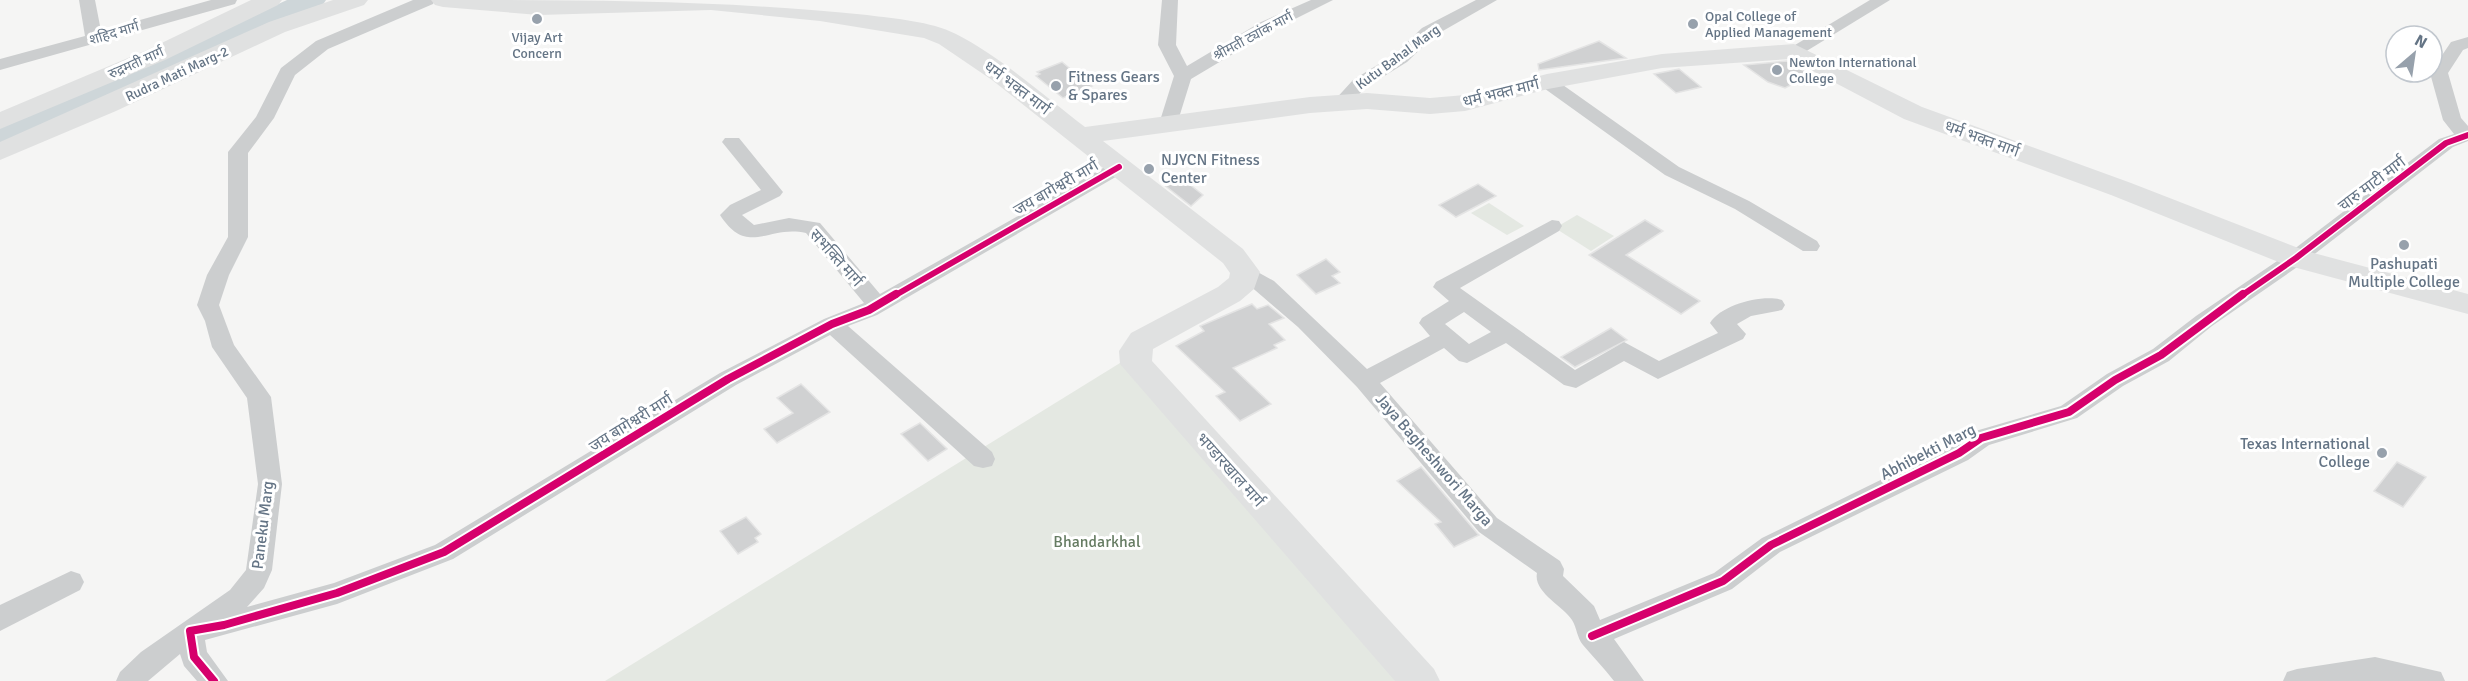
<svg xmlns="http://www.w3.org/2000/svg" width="2468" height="681" font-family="Signika,'Noto Sans Devanagari',sans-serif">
  <rect width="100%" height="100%" fill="#f5f5f4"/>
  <g fill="#e4e8e2">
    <path d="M1489,203L1524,226L1507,235L1471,213Z"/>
    <path d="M1577,215L1614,236L1591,251L1555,228Z"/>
    <path d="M1120,363L1398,681H605Z"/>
  </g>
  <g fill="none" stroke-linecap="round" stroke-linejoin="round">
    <path fill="#ced6d9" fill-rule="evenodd" d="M287,0H326L322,6L189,69L0,146V124L167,55Z"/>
  </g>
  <g fill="#d0d1d2" stroke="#e4e4e4" stroke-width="1.5">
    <path d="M1599,41L1626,58L1539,70L1538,64Z"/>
    <path d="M1787,61L1811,75L1785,88L1768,82L1744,65Z"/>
    <path d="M1062,62L1080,77L1092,86L1063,98L1036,76L1040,74L1037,72Z"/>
    <path d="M1679,69L1701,87L1676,93L1654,74Z"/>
    <path d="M1179,176L1203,195L1191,206L1163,184Z"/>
    <path d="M1478,184L1496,196L1456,217L1439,205Z"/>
    <path d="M1645,220L1663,231L1626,255L1700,301L1681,314L1589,255Z"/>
    <path d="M1326,259L1340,272L1332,276L1340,283L1316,294L1297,275Z"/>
    <path d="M1252,304L1257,309L1268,305L1284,318L1269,324L1285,340L1274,345L1277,348L1233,368L1271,404L1240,421L1216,396L1225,392L1176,346L1204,331L1200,326Z"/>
    <path d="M1611,328L1627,340L1575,367L1561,357Z"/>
    <path d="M801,384L830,412L777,443L764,429L793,413L777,398Z"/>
    <path d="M920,423L947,449L928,461L901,434Z"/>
    <path d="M2397,462L2426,477L2403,507L2374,491Z"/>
    <path d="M1421,467L1477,533L1479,535L1454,547L1435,524L1441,522L1397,481Z"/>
    <path d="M746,517L761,534L755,538L758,542L738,554L720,531Z"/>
  </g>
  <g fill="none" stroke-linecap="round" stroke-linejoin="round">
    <g fill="#cccecf" fill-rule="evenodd">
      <path d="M79,0H95L101,31L211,0H237L235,4L0,70V59L85,36Z"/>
      <path d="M413,0H435L433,4L328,49L295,75L274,118L248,153V237L229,275L219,305L234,345L271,397L282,484L272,570L264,588L247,607L334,583L435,545L720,373L824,319L864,303L806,233C768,224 748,258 720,215L730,205L761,190L722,142L725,138H739L783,192L780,196L742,215L754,225L789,218L820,223L880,294L1112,163L1119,161L1129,167L1126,171L877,315L848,326L992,452L995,459L992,466L983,468L974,466L830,335L736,385L453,559L337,604L205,640L207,652L228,681H197L184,666L180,654L148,681H116L120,672L141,652L230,590L246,570L258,484L247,398L212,347L205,321L197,305L207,275L228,237V152L256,117L281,68L316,41Z"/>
      <path d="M1162,0H1178L1176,45L1187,66L1261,22L1311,0H1333L1275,29L1191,79L1177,124L1168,130L1159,124L1174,76L1158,45Z"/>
      <path d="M1476,0H1497L1434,36L1407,62L1365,88L1348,106H1336L1333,102L1353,80L1395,54L1422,28Z"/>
      <path d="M1870,0H1890L1800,55H1788L1785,51Z"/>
      <path d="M2468,37V48L2463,50L2448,73L2461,118L2468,126V141L2453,147L2303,263L2212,326L2169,361L2123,386L2077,418L1989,445L1968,460L1780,552L1732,589L1614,639L1644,681H1614C1604,668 1594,658 1583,645C1577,638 1577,628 1572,620C1563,606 1533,592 1537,573L1479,532L1357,387L1298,327L1234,272L1237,267L1245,265L1274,281L1367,369L1430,336L1419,323L1422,318L1449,301L1433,287L1436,282L1552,220L1559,221L1562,226L1559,231L1460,288L1575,370L1624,342L1659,361L1718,333L1710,323C1721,305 1762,294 1782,300L1785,305L1782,310L1751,316L1737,324L1746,334L1743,339L1658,379L1624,361L1576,388L1564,385L1506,343L1467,363L1459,361L1444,348L1380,383L1497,518L1560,561L1564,569L1563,576L1594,606L1600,620L1714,573L1762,538L1950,446L1972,432L2061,406L2107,374L2153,349L2196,316L2289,253L2439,139L2454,134L2443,120L2430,73L2451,42ZM1464,312L1491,332L1469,344L1445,324Z"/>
      <path d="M1547,77L1553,78L1679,167L1749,201L1817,241L1820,246L1817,251H1803L1735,209L1665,175L1541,86L1538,82L1541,78Z"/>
      <path d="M71,571L80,574L84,582L80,590L0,631V605Z"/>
      <path d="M2375,657L2441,672L2445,681H2283L2287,672L2297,669Z"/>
    </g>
    <g fill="#e0e1e1" fill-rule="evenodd">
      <path d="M251,0H282L278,5L165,60L0,129V112L147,50Z"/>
      <path d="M333,0H368L364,5L285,32L116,111L0,160V142L269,22Z"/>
      <path d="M431,0C576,0 724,0 867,15C896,19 930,21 956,34C998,55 1047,98 1085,127L1310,97L1367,93L1430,98L1465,95L1547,74L1662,54L1794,44L1922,107L2131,183L2306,251L2468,294V314L2286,265L2111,195L1904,119L1790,59L1662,68L1548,89L1465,111L1430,114L1367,109L1310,113L1103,141L1243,249L1260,272L1254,289L1240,301L1153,349L1152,361L1434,669L1440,681H1395L1120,364L1119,351L1131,333L1218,287L1229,278L1230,273L1223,263L992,80L939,44L924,38L820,21L711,10L539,15L443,7L435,5Z"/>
    </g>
    <g stroke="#fff" stroke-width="9">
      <g id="cycleway-far1">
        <path d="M894,296L1119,167"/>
        <path d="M2241,296L2296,258L2446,143L2468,135"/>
      </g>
    </g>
    <g stroke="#fff" stroke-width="12">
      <g id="cycleway">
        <path d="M1592,636L1723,581L1771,545L1959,453L1981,438L2069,412L2115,380L2161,355L2243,294"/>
        <path d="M214,681L194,657L190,631L224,625L337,593L444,552L728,379L832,324L869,310L896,294"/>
      </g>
    </g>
    <use href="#cycleway-far1" stroke="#d6006c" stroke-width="6"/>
    <use href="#cycleway" stroke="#d6006c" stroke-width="8"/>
  </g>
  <g fill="#97a1ac" stroke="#fff" stroke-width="2">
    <circle cx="537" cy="19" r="6"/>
    <circle cx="1693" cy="24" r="6"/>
    <circle cx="1777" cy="70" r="6"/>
    <circle cx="1056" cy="86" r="6"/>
    <circle cx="1149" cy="169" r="6"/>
    <circle cx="2404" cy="245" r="6"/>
    <circle cx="2382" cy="453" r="6"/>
  </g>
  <g text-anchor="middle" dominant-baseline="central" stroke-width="6" stroke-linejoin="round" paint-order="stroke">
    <g font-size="14" fill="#647485" stroke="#fff" text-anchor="start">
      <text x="1705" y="16">Opal College of<tspan x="1705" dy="16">Applied Management</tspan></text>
      <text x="537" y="37" text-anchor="middle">Vijay Art<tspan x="537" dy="16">Concern</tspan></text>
      <text x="1789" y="62">Newton International<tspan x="1789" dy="16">College</tspan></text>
    </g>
    <g font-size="14" fill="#647485" stroke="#fff">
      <text transform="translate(114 33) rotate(-17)">शहिद मार्ग</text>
      <text transform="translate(1253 36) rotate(-28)">श्रीमती ट्यांक मार्ग</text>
      <text transform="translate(1398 57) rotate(-36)">Kutu Bahal Marg</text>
      <text transform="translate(136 63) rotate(-24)">रुद्रमती मार्ग</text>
      <text transform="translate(177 74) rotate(-25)">Rudra Mati Marg-2</text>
    </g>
    <g font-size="16" fill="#647485" stroke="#fff" text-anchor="start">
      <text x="1068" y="77">Fitness Gears<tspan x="1068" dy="18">&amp; Spares</tspan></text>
      <text x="1161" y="160">NJYCN Fitness<tspan x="1161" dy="18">Center</tspan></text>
      <text x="2404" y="264" text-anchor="middle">Pashupati<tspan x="2404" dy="18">Multiple College</tspan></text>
      <text x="2370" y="444" text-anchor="end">Texas International<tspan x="2370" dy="18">College</tspan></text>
    </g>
    <g font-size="16" fill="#647485" stroke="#fff">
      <text transform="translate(1017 88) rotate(37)">धर्म भक्त मार्ग</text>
      <text transform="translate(1501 93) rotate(-14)">धर्म भक्त मार्ग</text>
      <text transform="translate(1982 139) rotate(20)">धर्म भक्त मार्ग</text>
      <text transform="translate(2372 184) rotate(-37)">चारु माटी मार्ग</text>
      <text transform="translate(1056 188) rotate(-30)">जय बागेश्वरी मार्ग</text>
      <text transform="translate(836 258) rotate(48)">सभक्ति मार्ग</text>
      <text transform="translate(631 423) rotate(-32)">जय बागेश्वरी मार्ग</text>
      <text transform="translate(1928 452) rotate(-27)">Abhibekti Marg</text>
      <text transform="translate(1434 460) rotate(49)">Jaya Bagheshwori Marga</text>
      <text transform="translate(1230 470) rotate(48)">भण्डारखाल मार्ग</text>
      <text transform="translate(263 525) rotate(-83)">Paneku Marg</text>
    </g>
    <g font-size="16" fill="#667c63" stroke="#fff">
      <text x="1097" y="542">Bhandarkhal</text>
    </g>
  </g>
  <g transform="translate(2414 54) rotate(29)"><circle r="28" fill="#ffffff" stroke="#c1c7ce" stroke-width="1.5"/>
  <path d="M0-4.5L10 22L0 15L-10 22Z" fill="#97a1ac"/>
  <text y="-9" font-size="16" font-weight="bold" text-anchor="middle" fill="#647485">N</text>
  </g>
</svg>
